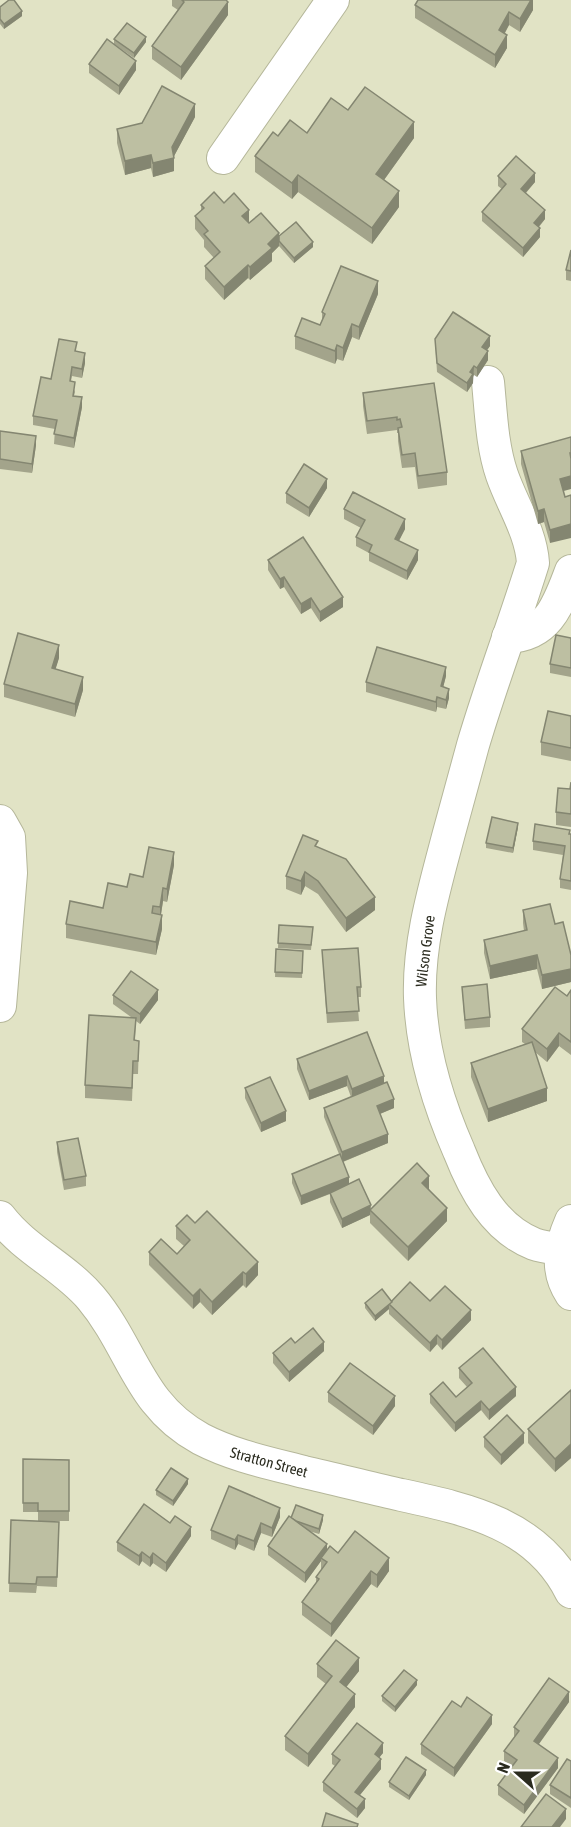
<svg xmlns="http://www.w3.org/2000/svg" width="571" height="1827" font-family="'Asap Condensed',sans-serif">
  <rect width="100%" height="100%" fill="#e1e3c5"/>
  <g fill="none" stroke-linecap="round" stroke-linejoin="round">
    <g stroke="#b5b79a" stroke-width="34">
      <g id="minor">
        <path d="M223,158L333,0"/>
        <path d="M488,382C491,413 492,446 502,475C512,504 531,532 533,563C514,624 491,684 473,745C465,774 457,803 449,833C435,886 418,942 420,998C422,1051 438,1103 459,1151C474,1189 494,1228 534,1244C542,1247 552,1248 561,1249"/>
        <path d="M508,637C549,635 558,605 571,571"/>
        <path d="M0,821L9,837L11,873L0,1006"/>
        <path d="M0,1217C25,1250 65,1267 91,1298C133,1348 138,1405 201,1439C234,1456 269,1463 304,1472C335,1479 366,1487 397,1494C466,1509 537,1523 571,1592"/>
        <path d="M571,1221C560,1246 555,1270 571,1294"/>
      </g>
    </g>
    <use href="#minor" stroke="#fff" stroke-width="32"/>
  </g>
  <g fill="#a3a48b">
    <path d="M172,0H226L228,15L181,80L152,59V46L178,10L172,6Z"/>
    <path d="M533,0V10L520,32L509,25L505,33L507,48L495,68L415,18V5Z"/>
    <path d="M0,7L22,16L4,29L0,24Z"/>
    <path d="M114,39L146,42L134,58L114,44Z"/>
    <path d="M89,64L136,70L119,95L89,73Z"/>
    <path d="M348,110L414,138L384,180L399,207L372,244L298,192L292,199L255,172V156L278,136L307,133Z"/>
    <path d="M195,117L174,156V171L153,177L151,168L125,175L117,143V129Z"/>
    <path d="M498,176L535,182L526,193L545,219L539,227L540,237L523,257L482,221V212L502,189L498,186Z"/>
    <path d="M224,203L249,223L279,236L313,247L294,263L279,246L272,253V261L250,280L248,278L224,300L205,279V266L214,258L204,247V240L195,229V216L201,211V205Z"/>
    <path d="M571,250V281L566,280V270Z"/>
    <path d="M378,294L359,340L352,337L343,361L337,359L335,364L295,349V336L320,325L322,320V312Z"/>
    <path d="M435,339L490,346L487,350L488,360L477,377L474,375L473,377V383L467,392L437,372Z"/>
    <path d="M76,351L85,363L82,378L72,376L71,381L75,392L74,396L82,407L74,448L54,444L55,429L33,425V416L51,379Z"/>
    <path d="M434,383L447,472V485L418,489L415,467L402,468L398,441V433H397V430L367,434L363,406V393Z"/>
    <path d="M0,431L36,445L32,473L0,469Z"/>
    <path d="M521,451L563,491L550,543L544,522L538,524L521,464Z"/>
    <path d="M327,488L309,517L286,503V493Z"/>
    <path d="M344,509L405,529L399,541L418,560L407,580L369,561V553L356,546V537L361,528L344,519Z"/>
    <path d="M268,560L343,607L320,622L311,608L301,614L284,587L280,589L268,570Z"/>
    <path d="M571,638V677L550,673V664Z"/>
    <path d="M59,658L55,669L83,690L75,717L4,697V684Z"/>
    <path d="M446,676L443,687L449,698L446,709L437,707L436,712L366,692V682Z"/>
    <path d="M571,716V761L541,755V742Z"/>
    <path d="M571,782V827L556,825V812L570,789Z"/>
    <path d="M518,827L513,853L486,848V843Z"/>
    <path d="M571,834V890L560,888V879L563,855L533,850V841Z"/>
    <path d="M318,847L375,910L346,932L318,894L305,886L301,895L286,889V876Z"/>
    <path d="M174,865L167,902L163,901L161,915L162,929L156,955L66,938V924L103,908L127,887L143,877Z"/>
    <path d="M523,910L555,924L571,955V982L542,989L537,969L490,979L484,953V940L524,931L523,923Z"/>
    <path d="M279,925L313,927L311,950L278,948Z"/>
    <path d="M276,949L303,951L302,978L275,977Z"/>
    <path d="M322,950L361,987V997H357L359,1021L327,1023Z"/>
    <path d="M462,987L490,1017V1027L465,1029Z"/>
    <path d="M571,990V1055L559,1046L547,1062L535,1052L547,1101L488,1122L471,1077V1063L525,1044L522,1042V1029L567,996Z"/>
    <path d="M113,995L158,1000L140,1024L136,1021L135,1040L139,1041L138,1074H133L132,1101L85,1098V1085L131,1017L113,1004Z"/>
    <path d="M297,1059L384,1083L394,1108L380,1114L388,1143L343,1162L349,1184L371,1209L429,1189L447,1221L408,1261L370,1223V1215L342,1228L330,1202V1194L301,1205L292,1183V1174L339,1154L324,1117V1108L351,1097L347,1086L309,1100L297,1069Z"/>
    <path d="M245,1088L286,1121L261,1132L245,1098Z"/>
    <path d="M57,1142L86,1176V1186L64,1190L57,1152Z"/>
    <path d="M195,1223L258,1275L246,1288L243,1285L212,1315L200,1302L193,1309L149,1265V1252L177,1254L184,1246L176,1239V1226Z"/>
    <path d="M430,1301L471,1320L442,1350L437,1344L430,1352L389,1314V1309L375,1321L365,1308V1303Z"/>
    <path d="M295,1343L324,1351L289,1382L273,1363V1353Z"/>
    <path d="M459,1368L516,1396L489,1420L481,1410L455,1432L430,1403V1394L456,1397L467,1387L459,1378Z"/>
    <path d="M571,1390V1458L555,1472L528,1443V1429Z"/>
    <path d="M328,1392L395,1406L373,1435L328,1402Z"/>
    <path d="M484,1437L524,1443L501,1465L484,1447Z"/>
    <path d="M23,1459L69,1460V1521H38V1512H23Z"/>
    <path d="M188,1484L173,1506L156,1495V1490Z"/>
    <path d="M280,1517L272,1537L261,1533L254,1551L238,1544L235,1550L211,1539V1530Z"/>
    <path d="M291,1518L323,1520L319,1534L309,1531L327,1550L338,1553L389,1571L377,1588L371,1584L331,1637L302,1615V1602L316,1583V1577L321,1570V1561L305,1583L268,1555V1546Z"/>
    <path d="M11,1520L59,1522L57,1587L37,1586L36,1593L9,1592Z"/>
    <path d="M170,1523L191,1536L166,1572L153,1563L150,1567L142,1561L139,1566L117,1551V1542Z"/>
    <path d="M317,1664L359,1671L346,1687L355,1707L308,1767L285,1750V1736L326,1684L317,1677Z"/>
    <path d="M417,1685L395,1712L382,1701V1696Z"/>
    <path d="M569,1702L538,1744L558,1768L524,1814L498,1795V1785L512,1766L504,1761V1751L515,1737L514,1736V1727Z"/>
    <path d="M461,1707L492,1724L454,1777L421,1754V1744Z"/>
    <path d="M383,1753L379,1757L381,1769L360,1795L365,1808L357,1818L323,1791V1782L335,1766L332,1764V1754Z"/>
    <path d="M571,1761V1808L550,1794V1785Z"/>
    <path d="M426,1775L409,1800L389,1787V1782Z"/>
  </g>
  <g fill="#848671">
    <path d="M531,0H533V10L520,32V19Z"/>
    <path d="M228,2V15L181,80V67Z"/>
    <path d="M22,11V16L4,29V24Z"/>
    <path d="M509,12V25L499,43V30Z"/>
    <path d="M507,35V48L495,68V55Z"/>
    <path d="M146,37V42L134,58V53Z"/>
    <path d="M136,61V70L119,95V86Z"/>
    <path d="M195,104V117L173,158H174V171L153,177V163L172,147Z"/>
    <path d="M414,122V138L376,191V174Z"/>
    <path d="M151,155V168L125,175V161Z"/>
    <path d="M535,173V182L521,198V189Z"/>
    <path d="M298,175V192L292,199V183Z"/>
    <path d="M399,191V207L372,244V228Z"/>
    <path d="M249,210V223L242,216Z"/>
    <path d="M545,210V219L534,232V223Z"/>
    <path d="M540,228V237L523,257V248Z"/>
    <path d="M279,233V246L272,253V261L250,280V267L268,244Z"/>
    <path d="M313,242V247L294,263V258Z"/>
    <path d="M248,265V278L224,300V287Z"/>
    <path d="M378,281V294L359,340V327Z"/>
    <path d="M352,324V337L343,361V348Z"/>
    <path d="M490,336V346L482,357V347Z"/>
    <path d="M337,345V359L335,364V351Z"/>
    <path d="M488,351V360L477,377V368Z"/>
    <path d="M85,353V363L82,378V369Z"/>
    <path d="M474,366L473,383L467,392V383L470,372Z"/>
    <path d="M82,397V407L74,448V438Z"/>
    <path d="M36,436V445L32,473V464Z"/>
    <path d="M571,476V489L560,492V479Z"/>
    <path d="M327,479V488L309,517V508Z"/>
    <path d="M544,509V522L538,524V511Z"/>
    <path d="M405,519V529L395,548V539Z"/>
    <path d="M571,524V538L550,543V530Z"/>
    <path d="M418,550V560L407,580V571Z"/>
    <path d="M284,577V587L280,589V579Z"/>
    <path d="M343,597V607L320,622V612Z"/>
    <path d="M311,598V608L301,614V604Z"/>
    <path d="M59,645V658L52,681V668Z"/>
    <path d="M446,667V676L441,696V686Z"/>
    <path d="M83,677V690L75,717V704Z"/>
    <path d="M449,689V698L446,709V700Z"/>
    <path d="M437,697V707L436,712V702Z"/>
    <path d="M518,823V827L513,853V848Z"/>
    <path d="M174,852V865L167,902V889Z"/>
    <path d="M305,872V886L301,895V881Z"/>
    <path d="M163,888V901L160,920V907Z"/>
    <path d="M375,897V910L346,932V918Z"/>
    <path d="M162,915V929L156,955V942Z"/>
    <path d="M537,955V969L490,979V966Z"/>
    <path d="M571,969V982L542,989V975Z"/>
    <path d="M158,990V1000L140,1024V1014Z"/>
    <path d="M559,1033V1046L547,1062V1049Z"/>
    <path d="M347,1076V1086L309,1100V1091Z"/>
    <path d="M384,1076V1086L352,1098V1089Z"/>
    <path d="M547,1088V1101L488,1122V1109Z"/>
    <path d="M394,1099V1108L377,1115V1106Z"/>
    <path d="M286,1111V1121L261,1132V1123Z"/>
    <path d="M388,1134V1143L342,1162V1152Z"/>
    <path d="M429,1176V1189L422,1196V1183Z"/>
    <path d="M349,1177V1186L301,1205V1196Z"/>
    <path d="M371,1205L370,1215L342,1228V1219Z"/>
    <path d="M447,1208V1221L408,1261V1247Z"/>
    <path d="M258,1262V1275L246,1288V1274Z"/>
    <path d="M243,1272V1285L212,1315V1302Z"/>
    <path d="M200,1289V1302L193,1309V1296Z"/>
    <path d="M392,1302L389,1304V1309L375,1321V1316Z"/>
    <path d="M471,1310V1320L442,1350V1340Z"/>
    <path d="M437,1335V1344L430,1352V1343Z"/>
    <path d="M324,1342V1351L289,1382V1372Z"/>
    <path d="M516,1387V1396L489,1420V1410Z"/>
    <path d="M395,1396V1406L373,1435V1426Z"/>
    <path d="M481,1401V1410L455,1432V1423Z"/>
    <path d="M524,1433V1443L501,1465V1455Z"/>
    <path d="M571,1444V1458L555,1472V1459Z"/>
    <path d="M188,1479V1484L173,1506V1501Z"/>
    <path d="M280,1508V1517L272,1537V1528Z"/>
    <path d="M323,1515V1520L319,1534V1529Z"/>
    <path d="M261,1523V1533L254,1551V1541Z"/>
    <path d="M191,1527V1536L166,1572V1563Z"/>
    <path d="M238,1535V1544L235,1550V1540Z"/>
    <path d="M327,1544V1553L321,1558V1561L305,1583V1573Z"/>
    <path d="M142,1552V1561L139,1566V1556Z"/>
    <path d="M153,1553V1563L150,1567V1558Z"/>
    <path d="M389,1558V1571L377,1588V1575Z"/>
    <path d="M371,1571V1584L331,1637V1624Z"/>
    <path d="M359,1658V1671L340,1695V1682Z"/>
    <path d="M417,1680V1685L395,1712V1707Z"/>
    <path d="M569,1692V1702L534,1751V1741Z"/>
    <path d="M355,1694V1707L308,1767V1754Z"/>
    <path d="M492,1715V1724L454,1777V1768Z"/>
    <path d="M383,1743V1753L375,1763V1754Z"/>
    <path d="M558,1758V1768L524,1814V1805Z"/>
    <path d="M381,1759V1769L355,1801V1792Z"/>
    <path d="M426,1770V1775L409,1800V1796Z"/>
    <path d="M365,1799V1808L357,1818V1809Z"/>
    <path d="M566,1809V1819L560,1827H552Z"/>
  </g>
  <g fill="#bdbfa2" stroke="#848671" stroke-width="1.5">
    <path d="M9,0H14L22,11L4,24L0,19V7Z"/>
    <path d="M182,0H226L228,2L181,67L152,46L184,2Z"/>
    <path d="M418,0H531L520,19L509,12L499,30L507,35L495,55L415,5Z"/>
    <path d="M127,23L146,37L134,53L114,39Z"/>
    <path d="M107,39L136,61L119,86L89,64Z"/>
    <path d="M162,86L195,104L172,147L174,158L153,163L151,155L125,161L117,129L142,123Z"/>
    <path d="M365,87L414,122L376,174L399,191L372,228L298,175L292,183L255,156L273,132L278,136L290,120L307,133L331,98L348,110Z"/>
    <path d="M516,156L535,173L521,189L545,210L534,223L540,228L523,248L482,212L506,184L498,176Z"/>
    <path d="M214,192L224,203L234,193L249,210L242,216L249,223L261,213L279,233L268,244L272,248L250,267L248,265L224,287L205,266L220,252L204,234L208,231L195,216L204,208L201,205Z"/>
    <path d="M296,222L313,242L294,258L279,241V236Z"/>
    <path d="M571,250V271L566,270Z"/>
    <path d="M341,266L378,281L359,327L352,324L343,348L337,345L335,351L295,336L302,318L320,325L325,314L322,312Z"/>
    <path d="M453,312L490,336L482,347L488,351L477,368L474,366L470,372L473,374L467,383L437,363L435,339Z"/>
    <path d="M59,339L77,342L75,351L85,353L82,369L72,367L70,381L75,382L73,396L82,397L74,438L54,434L57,420L33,416L41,377L51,379Z"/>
    <path d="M434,383L447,472L418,476L415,453L402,455L398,428L402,427L400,419L397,420V417L367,421L363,393Z"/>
    <path d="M0,431L36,436L32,464L0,459Z"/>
    <path d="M571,437V453H570L571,459V476L560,479L565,497L571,495V524L550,530L544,509L538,511L521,451Z"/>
    <path d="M304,464L327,479L309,508L286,493Z"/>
    <path d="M353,492L405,519L395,539L418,550L407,571L369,552L372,545L356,537L365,520L344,509Z"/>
    <path d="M303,537L343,597L320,612L311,598L301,604L284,577L280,579L268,560Z"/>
    <path d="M18,633L59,645L52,668L83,677L75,704L4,684Z"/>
    <path d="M556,635L571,638V668L550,664Z"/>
    <path d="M377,647L446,667L441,686L449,689L446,700L437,697L436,702L366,682Z"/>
    <path d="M548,711L571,716V748L541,742Z"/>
    <path d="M571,782V814L556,812L558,788L570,789Z"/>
    <path d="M492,817L518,823L513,848L486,843Z"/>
    <path d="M535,824L570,830L569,834H571V881L560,879L565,846L533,841Z"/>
    <path d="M303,835L318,841L315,846L346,859L375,897L346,918L318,881L305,872L301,881L286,876Z"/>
    <path d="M149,847L174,852L167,889L163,888L160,907L153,906L152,913L162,915L156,942L66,924L70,901L103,908L108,883L127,887L130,874L143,877Z"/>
    <path d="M550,904L555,924L563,922L571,955V969L542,975L537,955L490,966L484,940L527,930L523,910Z"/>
    <path d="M279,925L313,927L311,945L278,943Z"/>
    <path d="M358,948L361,987H357L359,1011L327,1013L322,950Z"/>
    <path d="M276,949L303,951L302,973L275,972Z"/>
    <path d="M131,971L158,990L140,1014L113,995Z"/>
    <path d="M487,984L490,1017L465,1020L462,987Z"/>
    <path d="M555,987L567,996L571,990V1042L559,1033L547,1049L522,1029Z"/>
    <path d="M89,1015L136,1018L134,1040L139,1041L138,1061H133L132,1088L85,1085Z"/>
    <path d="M367,1032L384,1076L352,1089L347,1076L309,1091L297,1059Z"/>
    <path d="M532,1042L547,1088L488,1109L471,1063Z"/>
    <path d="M270,1077L286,1111L261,1123L245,1088Z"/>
    <path d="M387,1082L394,1099L377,1106L388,1134L342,1152L324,1108Z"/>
    <path d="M78,1138L86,1176L64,1180L57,1142Z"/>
    <path d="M340,1154L349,1177L301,1196L292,1174Z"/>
    <path d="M417,1163L429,1176L422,1183L447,1208L408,1247L370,1210Z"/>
    <path d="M359,1179L371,1205L342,1219L330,1193Z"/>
    <path d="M207,1211L258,1262L246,1274L243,1272L212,1302L200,1289L193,1296L149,1252L161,1239L177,1254L190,1240L176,1226L187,1215L195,1223Z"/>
    <path d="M410,1282L430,1301L445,1286L471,1310L442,1340L437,1335L430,1343L389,1304Z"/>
    <path d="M382,1289L392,1302L375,1316L365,1303Z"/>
    <path d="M313,1328L324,1342L289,1372L273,1353L291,1338L295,1343Z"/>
    <path d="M483,1348L516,1387L489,1410L481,1401L455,1423L430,1394L443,1382L456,1397L472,1383L459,1368Z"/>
    <path d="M350,1363L395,1396L373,1426L328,1392Z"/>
    <path d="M571,1390V1444L555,1459L528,1429Z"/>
    <path d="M507,1415L524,1433L501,1455L484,1437Z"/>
    <path d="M23,1459L69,1460V1511H38V1503H23Z"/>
    <path d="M171,1468L188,1479L173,1501L156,1490Z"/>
    <path d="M229,1486L280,1508L272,1528L261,1523L254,1541L238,1535L235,1540L211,1530Z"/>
    <path d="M144,1504L170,1523L175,1516L191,1527L166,1563L153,1553L150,1558L142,1552L139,1556L117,1542Z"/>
    <path d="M296,1505L323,1515L319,1529L296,1521L291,1518Z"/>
    <path d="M289,1516L327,1544L305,1573L268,1546Z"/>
    <path d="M11,1520L59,1522L57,1577H37L36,1584L9,1583Z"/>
    <path d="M355,1531L389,1558L377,1575L371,1571L331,1624L302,1602L319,1579L316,1577L327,1562L321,1558L330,1546L338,1553Z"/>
    <path d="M336,1640L359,1658L340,1682L355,1694L308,1754L285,1736L332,1676L317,1664Z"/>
    <path d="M404,1670L417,1680L395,1707L382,1696Z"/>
    <path d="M549,1678L569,1692L534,1741L558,1758L524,1805L498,1785L517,1760L504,1751L519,1731L514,1727Z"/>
    <path d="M467,1697L492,1715L454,1768L421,1744L452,1701L461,1707Z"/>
    <path d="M357,1723L383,1743L375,1754L381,1759L355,1792L365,1799L357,1809L323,1782L340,1760L332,1754Z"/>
    <path d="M406,1757L426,1770L409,1796L389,1782Z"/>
    <path d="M567,1759L571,1761V1798L550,1785Z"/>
    <path d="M546,1794L566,1809L552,1827H521Z"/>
    <path d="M326,1813L358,1824L357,1827H322Z"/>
  </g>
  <g text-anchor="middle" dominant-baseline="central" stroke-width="5" stroke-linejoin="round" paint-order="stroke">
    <g font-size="15" fill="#2a2b1f" stroke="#fff">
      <text transform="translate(425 951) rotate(-83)">Wilson Grove</text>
      <text transform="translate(269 1462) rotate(15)">Stratton Street</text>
    </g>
  </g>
  <g transform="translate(517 1773) rotate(291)" stroke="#ffffff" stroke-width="4.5" paint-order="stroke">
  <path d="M0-4.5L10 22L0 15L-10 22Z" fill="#2a2b1f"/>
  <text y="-9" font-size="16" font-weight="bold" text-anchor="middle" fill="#2a2b1f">N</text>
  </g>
</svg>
